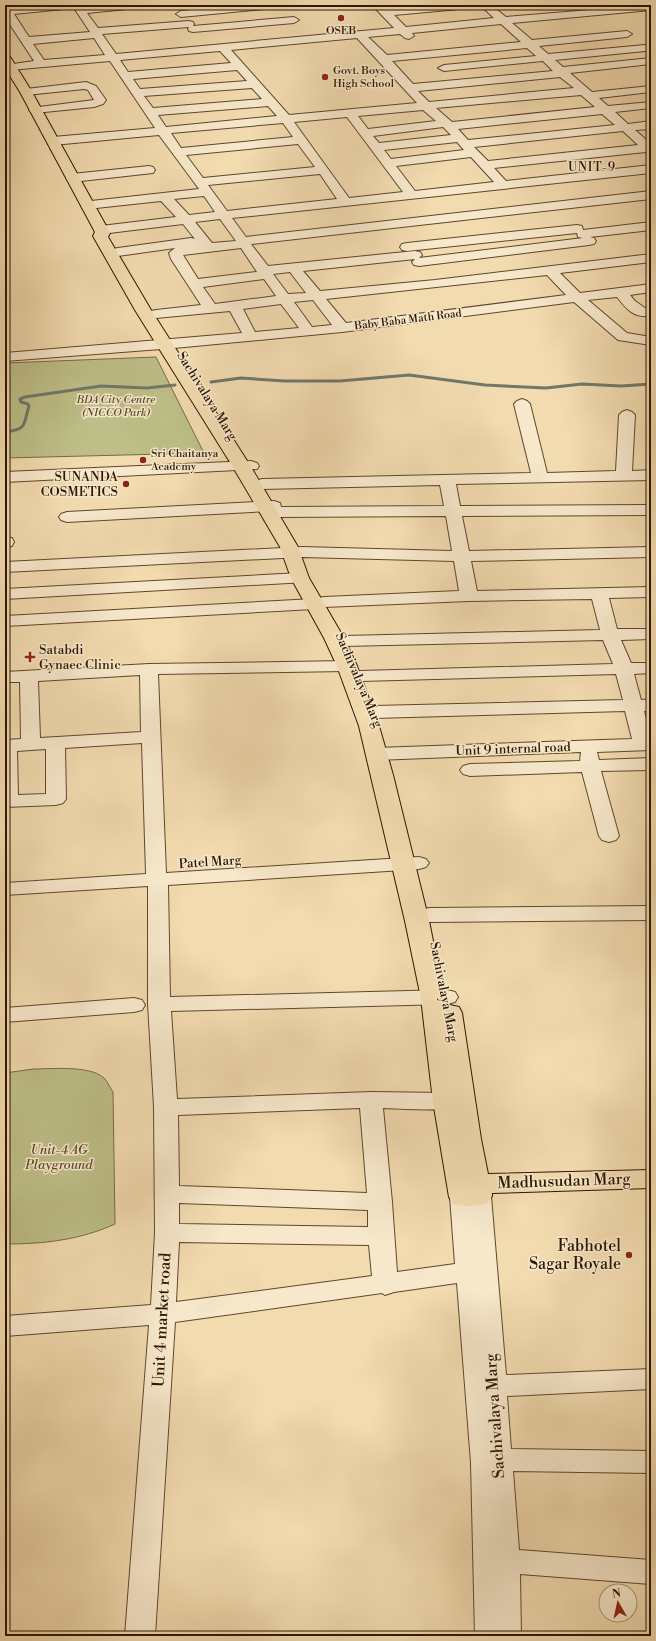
<svg xmlns="http://www.w3.org/2000/svg" width="656" height="1641" font-family="'Libre Bodoni',serif">
  <rect width="100%" height="100%" fill="#f2dbaf"/>
  <filter id="stains"><feTurbulence type="fractalNoise" baseFrequency=".005" numOctaves="4"/><feColorMatrix values="0 0 0 0 .2 0 0 0 0 .09 0 0 0 0 .02 0 0 0 .5 -.17"/></filter>
  <radialGradient id="worn" r=".72"><stop offset=".6" stop-color="#630" stop-opacity="0"/><stop offset="1" stop-color="#630" stop-opacity=".3"/></radialGradient>
  <g fill="#bebf88" stroke="#766a44">
    <path d="M156,357L204,453L5,458V363Z"/>
    <path d="M33,1069C52,1069 90,1065 104,1078C108,1082 110,1088 113,1092L115,1224C80,1240 43,1244 5,1244V1073Z"/>
  </g>
  <g fill="none" stroke-linecap="round" stroke-linejoin="round">
    <g stroke="#70786a" stroke-width="3">
      <path d="M211,382L241,378L285,381H340L409,375L485,385L546,388L582,384L621,386L651,384"/>
      <path d="M5,432C28,429 23,425 29,406L28,404L21,402L20,399L25,397L101,386L147,388L175,385"/>
    </g>
    <g stroke="#5f472c" stroke-width="2">
      <g id="minor">
        <path d="M43,5H82L83,7L142,5L137,8L87,13L98,28L189,21L193,22L194,24L193,26L294,17L299,20L294,23L193,32L189,31L188,29L189,27L102,34L116,54L394,28L372,5H383L388,10L437,5H475L470,8L394,15L406,27L494,18L480,5H491L506,17L651,5V10L512,23L532,40L627,31L632,34L627,37L539,46L548,54L645,45L649,46L650,48L649,50L645,51L555,60L563,67L651,58V64L570,73L592,92L651,86V92L599,98L608,106L651,102V108L615,112L628,124L651,121V129L635,130L651,144V154L646,152L494,168L506,181L651,165V173L232,218L246,237L651,191V199L251,244L268,266L415,251L420,252L422,255L419,258L583,238L578,237L577,233L407,251L402,250L400,247L402,244L407,243L577,225L582,226L583,230L651,222V230L590,237L594,238L596,241L594,244L589,245L419,266L414,265L412,262L415,259L303,271L320,291L435,280L651,254V262L560,273L580,293L651,284V292L630,295L635,301L645,308H651V316C634,318 627,310 617,297L588,300L627,333L651,337V345L618,340L574,302L342,332L174,348L5,361V353L242,333L230,311L156,318L151,317L149,314L151,311L156,310L201,305L171,259L169,253L175,248L118,256L113,255L111,252L113,249L118,248L191,238L195,239L183,224L101,234L96,233L94,230L96,227L101,226L176,217L161,201L87,209L82,208L81,205L82,202L199,189L159,135L53,145L49,144L47,141L49,138L53,137L155,128L110,61L10,70L6,69V65L34,61L5,17V9ZM74,8L90,32L29,37L14,14ZM501,24L521,42L387,55L368,37L400,34L405,38L409,39L414,36L412,33ZM94,38L105,55L44,60L33,44ZM357,38L417,103L289,115L231,50ZM527,48L536,56L444,65L438,68L444,71L543,61L553,71L413,84L392,61ZM220,51L231,63L128,72L120,60ZM237,70L247,81L140,89L133,79ZM560,77L574,88L429,102L418,91ZM252,88L262,99L153,108L144,96ZM581,95L595,107L452,122L436,108ZM268,106L277,116L166,127L158,115ZM423,110L436,121L368,129L358,116ZM602,114L615,125L468,140L458,129ZM347,117L403,192L349,198L294,122ZM283,123L293,137L181,148L171,133ZM443,127L451,135L379,143L373,136ZM623,131L638,145L488,161L474,147ZM457,142L464,150L391,159L384,150ZM298,144L315,167L203,178L186,155ZM471,157L494,182L415,191L396,166ZM320,174L337,199L227,211L208,185ZM204,196L215,212L189,215L174,199ZM220,219L236,241L212,243L195,222ZM241,248L257,272L198,279L183,255ZM290,272L306,293L288,294L273,274ZM547,275L566,295L346,323L326,299ZM264,279L276,296L215,304L203,287ZM313,300L332,325L312,327L294,302ZM281,304L299,328L255,332L243,309Z"/>
        <path d="M242,5H279L274,8L181,17L176,14L181,11Z"/>
        <path d="M86,82L96,86L106,100L103,104L94,107L35,113L31,112L29,110L31,108L94,100L88,90L84,89L26,95L22,94L20,92L22,90L26,89Z"/>
        <path d="M149,166L153,167L155,170L153,173L72,182L68,181L66,178L68,175L72,174Z"/>
        <path d="M522,399L527,401L530,404L547,473L616,471L619,415L622,412L627,410L632,412L635,415L632,471L651,470V480L456,484L460,506L651,505V515L462,516L469,551L651,547V557L471,561L477,591L651,587V597L609,598L617,629H651V639L621,640L631,663H651V673L634,674L641,700L651,699V711H644L651,738V750L597,752L599,760L651,758V770L601,771L619,836L616,840L609,842L602,840L599,836L582,772L470,776L463,774L460,770L463,766L470,764L580,761L581,752L376,760L369,758L366,754L369,750L376,748L632,739L625,711L374,718L367,716L365,712L367,708L374,706L623,700L616,674L360,681L354,680L351,676L354,672L360,671L613,664L603,640L344,646L338,645L335,641L338,637L344,636L600,630L592,599L469,601L324,607L314,609L5,626V616L314,599L324,597L459,591L454,561L302,557L5,572V562L302,547L452,551L446,516L278,517L272,515L270,511L67,522L61,520L59,517L61,514L67,512L274,501L280,503L281,507L444,506L440,485L262,489L256,487L254,484L256,481L262,479L531,473L514,404L517,401Z"/>
        <path d="M251,461L257,463L259,466L257,469L5,482V472Z"/>
        <path d="M5,537L12,538L14,542L12,546L5,547Z"/>
        <path d="M300,573L306,574L309,578L306,582L5,599V589Z"/>
        <path d="M347,661L353,662L356,666L353,670L347,671L158,674L166,873L419,857L426,859L429,863L426,867L419,869L168,885L170,997L447,990L455,992L458,997L455,1002L447,1004L171,1011L177,1099L371,1092L446,1093L460,1091L468,1093L472,1099L468,1105C441,1112 411,1109 383,1108L392,1202L397,1272L455,1264L450,1197L453,1191C463,1188 461,1190 469,1190C478,1190 476,1186 488,1190L491,1196L506,1375L651,1369V1389L507,1396L511,1449L651,1451V1473L513,1471L519,1550L651,1560V1584L520,1574L521,1636H475L471,1463L457,1283L394,1292L385,1295L382,1293L175,1322L155,1636H125L149,1325L5,1336V1316L151,1305L155,1233L154,1107L148,1004V886L5,895V883L146,874L142,743L65,748L66,799L63,803L56,805L5,807V740L21,739L20,682H5V672L149,664ZM140,675L141,732L40,738L38,681ZM46,749V794L18,795L17,751ZM360,1108L367,1193L179,1186L178,1115ZM179,1203L368,1210V1227L179,1224ZM179,1242L369,1245L372,1276L176,1302Z"/>
        <path d="M651,906V920L429,922L422,920L418,915L422,910L429,908Z"/>
        <path d="M134,998L142,1000L145,1005L142,1010L134,1012L5,1022V1008Z"/>
      </g>
    </g>
    <g stroke="#2e1600" stroke-width="2">
      <path id="major" d="M5,54L9,55L32,92L110,233L108,237L151,310L251,467L298,547L309,578L344,638L357,666L379,726L393,775L429,921L446,1006L450,1005L459,1007L462,1013L481,1139L488,1174L651,1170V1188L492,1193V1196L488,1203C476,1206 465,1208 453,1204L449,1197L433,1101L421,998L405,921L359,726L337,666L324,638L291,578L280,547L233,467L135,310L93,236L95,232L20,92L5,68Z"/>
    </g>
    <use href="#minor" fill="#f7e8cb" fill-rule="evenodd"/>
    <use href="#major" fill="#f2dbaf" fill-rule="evenodd"/>
  </g>
  <g fill="#8f2418" stroke="#f7e8cb" stroke-width="1.5">
    <circle cx="341" cy="18" r="4"/>
    <circle cx="325" cy="77" r="4"/>
    <circle cx="143" cy="460" r="4"/>
    <circle cx="126" cy="484" r="4"/>
    <path d="M28 651h4v4h4v4h-4v4h-4v-4h-4v-4h4z"/>
    <circle cx="629" cy="1255" r="4"/>
  </g>
  <g text-anchor="middle" dominant-baseline="central" stroke-width="3" stroke-linejoin="round" paint-order="stroke">
    <g font-size="11" fill="#2e1600" stroke="#f7e8cb" text-anchor="start">
      <text x="341" y="31" text-anchor="middle">OSEB</text>
      <text x="333" y="71">Govt. Boys<tspan x="333" dy="13">High School</tspan></text>
      <text x="151" y="454">Sri Chaitanya<tspan x="151" dy="13">Academy</tspan></text>
    </g>
    <g font-size="11" fill="#2e1600" stroke="#f7e8cb">
      <text transform="translate(408 320) rotate(-7)">Baby Baba Math Road</text>
    </g>
    <g font-size="11" font-style="italic" fill="#594929" stroke="#f7e8cb">
      <text x="116" y="400">BDA City Centre<tspan x="116" dy="13">(NICCO Park)</tspan></text>
    </g>
    <g font-size="12" letter-spacing="1" fill="#2e1600" stroke="#f7e8cb">
      <text x="592" y="167">UNIT-9</text>
    </g>
    <g font-size="13" fill="#2e1600" stroke="#f7e8cb">
      <text transform="translate(207 396) rotate(58)">Sachivalaya Marg</text>
      <text transform="translate(359 680) rotate(67)">Sachivalaya Marg</text>
      <text transform="translate(513 749) rotate(-2)">Unit 9 internal road</text>
      <text transform="translate(210 862) rotate(-4)">Patel Marg</text>
      <text transform="translate(444 992) rotate(79)">Sachivalaya Marg</text>
    </g>
    <g font-size="13" fill="#2e1600" stroke="#f7e8cb" text-anchor="end">
      <text x="118" y="477">SUNANDA<tspan x="118" dy="15">COSMETICS</tspan></text>
      <text x="39" y="650" text-anchor="start">Satabdi<tspan x="39" dy="15">Gynaec Clinic</tspan></text>
    </g>
    <g font-size="13" font-style="italic" fill="#594929" stroke="#f7e8cb">
      <text x="59" y="1150">Unit-4 AG<tspan x="59" dy="15">Playground</tspan></text>
    </g>
    <g font-size="16" fill="#2e1600" stroke="#f7e8cb">
      <text transform="translate(564 1181) rotate(-2)">Madhusudan Marg</text>
      <text transform="translate(162 1320) rotate(-87)">Unit 4 market road</text>
      <text transform="translate(495 1416) rotate(-94)">Sachivalaya Marg</text>
    </g>
    <g font-size="16" fill="#2e1600" stroke="#f7e8cb" text-anchor="end">
      <text x="621" y="1246">Fabhotel<tspan x="621" dy="18">Sagar Royale</tspan></text>
    </g>
  </g>
  <rect width="656" height="1641" fill="none" stroke="#f2dbaf" stroke-width="20"/>
  <rect x="6" y="6" width="644" height="1629" fill="none" stroke="#2e1600" stroke-width="2"/>
  <rect x="10" y="10" width="636" height="1621" fill="none" stroke="#2e1600"/>
  <g transform="translate(618 1603) rotate(351)"><circle r="19" fill="#f7e8cb" stroke="#a7947a"/>
  <path d="M0-3L7 15L0 10L-7 15Z" fill="#8f2418"/>
  <text y="-6" font-size="11" font-weight="bold" text-anchor="middle" fill="#2e1600">N</text>
  </g>
  <rect width="100%" height="100%" filter="url(#stains)"/>
  <rect width="100%" height="100%" fill="url(#worn)"/>
</svg>
